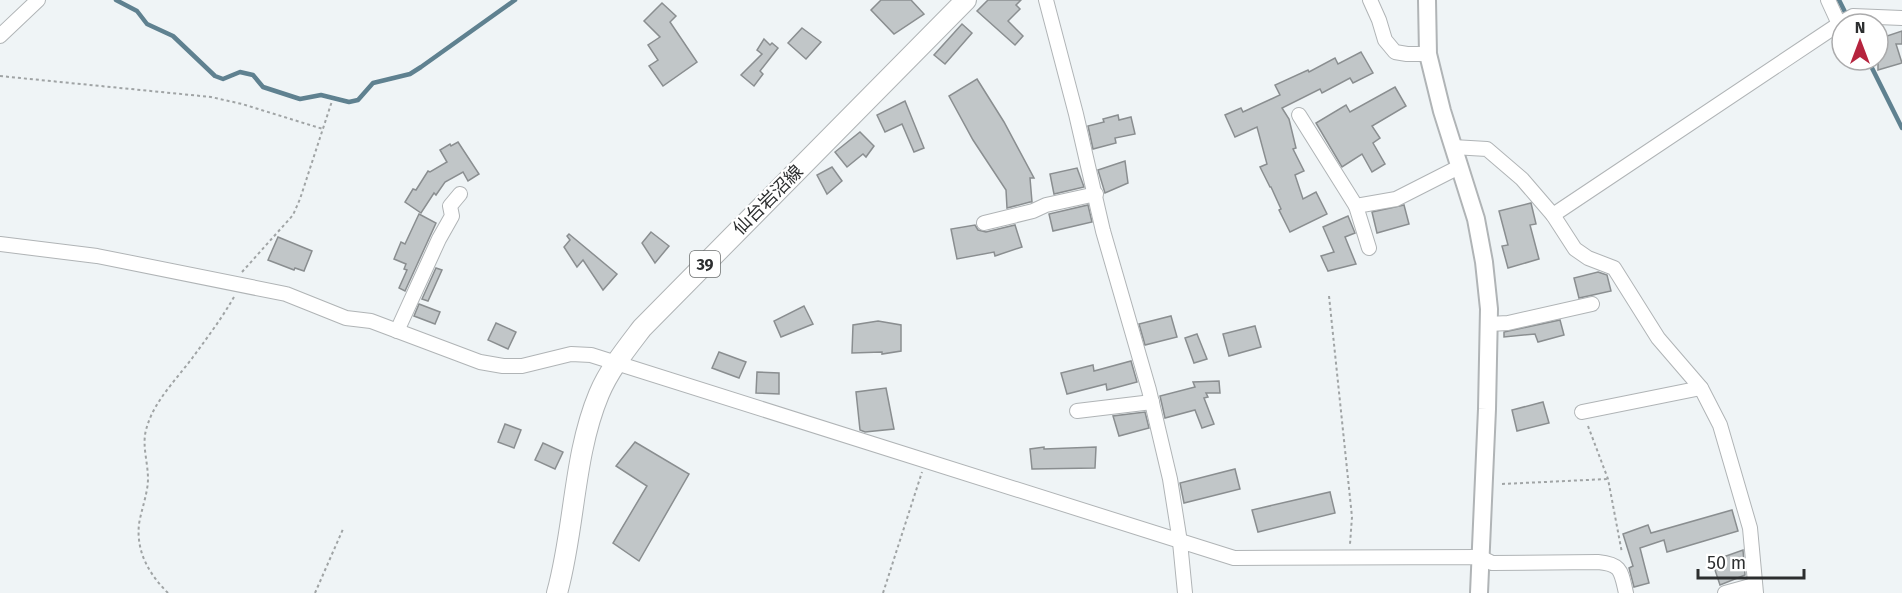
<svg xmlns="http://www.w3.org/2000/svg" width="1902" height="593" font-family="'Fira Sans','Noto Sans JP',sans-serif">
  <rect width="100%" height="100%" fill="#eff4f6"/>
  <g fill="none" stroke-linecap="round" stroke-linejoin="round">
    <g stroke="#5f8190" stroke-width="4.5">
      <path d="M116,0L137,11L147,24L173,36L215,76L223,79L240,72L253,75L263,87L300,99L321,95L349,102L358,100L373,83L410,74L421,67L515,0"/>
      <path d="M1839,0L1847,16"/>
      <path d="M1868,60L1902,128"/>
    </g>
  </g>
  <g fill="#c1c6c8" stroke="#8a8e90" stroke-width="1.5">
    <path d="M881,0H911L924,14L894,34L871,10Z"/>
    <path d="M988,0H1021L1016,5L1020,9L1008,21L1023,36L1015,45L977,11Z"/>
    <path d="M662,3L676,16L670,22L697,62L663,86L649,66L658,60L648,45L660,37L644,21Z"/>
    <path d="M962,24L972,33L945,64L934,55Z"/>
    <path d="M802,28L821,42L806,59L788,43Z"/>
    <path d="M1902,31V44H1896L1902,63L1878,70V39Z"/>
    <path d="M764,39L770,45L772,43L778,48L760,71L763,74L754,86L741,75L762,54L757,50Z"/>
    <path d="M1361,52L1373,73L1353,83L1350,78L1322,93L1320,89L1282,108L1289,119L1296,148L1293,149L1304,171L1295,175L1303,199L1316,192L1327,214L1290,232L1279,210L1281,209L1271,187H1270L1260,167L1267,164L1257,127L1235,137L1225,115L1241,108L1243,112L1280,95L1275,85L1308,70L1309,72L1335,58L1338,64Z"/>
    <path d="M977,79L1004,122L1034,178H1030L1032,202H1030L1007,208L1006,190L973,140L949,96Z"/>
    <path d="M1395,87L1406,106L1372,126L1380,138L1373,143L1385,164L1372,172L1362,154L1342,167L1316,123L1346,105L1350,112Z"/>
    <path d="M905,101L924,148L914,152L902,124L885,132L877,115Z"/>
    <path d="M1118,115L1119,120L1131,117L1135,134L1115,138L1116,143L1093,149L1088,126L1104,122L1103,119Z"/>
    <path d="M860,132L874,146L866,157L863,154L847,167L835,152Z"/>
    <path d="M458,142L479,174L468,181L463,172L445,182L436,195L434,193L421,213L405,202L413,189L416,190L428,171L430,172L447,162L440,150L450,144L451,146Z"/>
    <path d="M1125,161L1128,183L1105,193L1098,170Z"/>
    <path d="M832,167L842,181L827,194L817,175Z"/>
    <path d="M1077,168L1084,187L1054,194L1050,174Z"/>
    <path d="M1531,203L1536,224L1530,225L1539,259L1508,268L1502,246L1508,245L1499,211Z"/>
    <path d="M1088,205L1092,222L1053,231L1049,214Z"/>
    <path d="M1404,205L1409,224L1377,233L1372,212Z"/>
    <path d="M419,214L436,223L405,291L399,288L407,270L404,269L406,264L394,259L401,242L405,244Z"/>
    <path d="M1348,216L1355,233L1345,237L1356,264L1328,271L1321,256L1334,252L1323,227Z"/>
    <path d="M975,225L978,230L986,232L1015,225L1022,247L995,256L994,252L957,259L951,229Z"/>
    <path d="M651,232L669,246L655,263L642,243Z"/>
    <path d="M569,234L617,274L603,290L583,260L577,267L564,247L570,240L567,236Z"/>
    <path d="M278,237L312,251L304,271L295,268L294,270L268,260Z"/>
    <path d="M436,268L442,270L428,301L422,299Z"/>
    <path d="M1598,272L1607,275L1611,291L1579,298L1574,278Z"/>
    <path d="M419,304L440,312L435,324L414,316Z"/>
    <path d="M804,306L813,324L781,337L774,321Z"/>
    <path d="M1171,316L1177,337L1145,345L1139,324Z"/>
    <path d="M1560,320L1564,335L1538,342L1535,334L1504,337V332Z"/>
    <path d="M878,321L901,325V351L882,354V352L852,353L853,325Z"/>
    <path d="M496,323L516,332L508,349L488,340Z"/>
    <path d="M1255,326L1261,347L1229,356L1223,334Z"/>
    <path d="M1197,334L1207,359L1194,363L1185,338Z"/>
    <path d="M719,352L746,362L739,378L712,368Z"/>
    <path d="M1131,361L1137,382L1107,390L1106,384L1067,394L1061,373L1093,365L1094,371Z"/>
    <path d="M757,372L779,373V394L756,393Z"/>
    <path d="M1219,381L1220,393H1206L1208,397L1204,398L1214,424L1202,428L1195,410L1165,418L1160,396L1195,387L1193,382Z"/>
    <path d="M886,388L894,429L865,432L860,430L856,392Z"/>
    <path d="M1543,402L1549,423L1517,431L1512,410Z"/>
    <path d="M1145,412L1149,428L1119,436L1113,416Z"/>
    <path d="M505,424L521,430L514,448L498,442Z"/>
    <path d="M635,442L689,474L639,561L613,543L647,486L616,466Z"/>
    <path d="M543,443L563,452L555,469L535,460Z"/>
    <path d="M1044,447V449L1096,447L1095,468L1032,469L1030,449Z"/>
    <path d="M1235,469L1240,489L1184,503L1180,483Z"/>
    <path d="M1330,492L1335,513L1258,532L1252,510Z"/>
    <path d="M1732,510L1738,531L1667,552L1664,540L1640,548L1649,583L1634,587L1629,568L1633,566L1623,534L1648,525L1651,533Z"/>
    <path d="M1743,550L1745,575L1720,585L1712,561Z"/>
  </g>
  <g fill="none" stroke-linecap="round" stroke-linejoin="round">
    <g stroke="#b0b4b6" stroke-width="16">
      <g id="minor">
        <path d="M1046,0L1076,114L1103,231L1149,390L1170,479L1180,542L1185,593"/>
        <path d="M1370,0L1379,20L1385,40L1395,52L1407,54H1428"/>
        <path d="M1828,0L1839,24"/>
        <path d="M0,36L38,0"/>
        <path d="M1299,115L1356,206L1396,199L1459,167"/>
        <path d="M1453,147L1487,149L1522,179L1553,215L1575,249L1588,258L1614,268L1658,338L1701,388L1720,425L1750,528L1756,593"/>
        <path d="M1356,206L1369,248"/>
        <path d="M1553,215L1839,24L1853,16L1902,18"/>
        <path d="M984,223L1033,211L1046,205L1096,194"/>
        <path d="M0,244L97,256L286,294L346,318L371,321L480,362L503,366H522L571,354L591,355L1234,558L1480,557L1492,563L1598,562C1622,564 1621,572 1626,593"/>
        <path d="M1489,324L1508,323L1592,304"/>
        <path d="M397,331L439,239L452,216L450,206L460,194"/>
        <path d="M1077,411L1152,402"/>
        <path d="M1582,412L1701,388"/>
        <path d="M1725,593L1754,585"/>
      </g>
    </g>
    <g stroke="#b0b4b6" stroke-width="20">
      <path id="tertiary" d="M1427,0L1428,54L1442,111L1476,219L1484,262L1489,309L1487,409L1479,593"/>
    </g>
    <g stroke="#b0b4b6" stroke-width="22">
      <path id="primary" d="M557,593C575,529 573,456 599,394C609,370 626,349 642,328L966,0"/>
    </g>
    <g stroke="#a0a4a5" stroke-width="2" stroke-dasharray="3 3" stroke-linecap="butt">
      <path d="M0,76L211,97L242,104L323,129"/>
      <path d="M242,272L293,215L300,199L332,101"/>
      <path d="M1329,296L1352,517L1350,544"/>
      <path d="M1588,426L1608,479L1622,553"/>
      <path d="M1502,484L1608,479"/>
      <path d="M168,593C149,574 136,552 139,524C141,512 145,501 147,489C151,469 141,449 146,430C153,402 176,380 193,357C207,338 222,318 234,297"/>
      <path d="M315,593L343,529"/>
      <path d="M883,593L922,472"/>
    </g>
    <use href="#minor" stroke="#fff" stroke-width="14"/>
    <use href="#tertiary" stroke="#fff" stroke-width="16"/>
    <use href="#primary" stroke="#fff" stroke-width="20"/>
  </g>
  <g text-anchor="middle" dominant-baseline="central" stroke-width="4.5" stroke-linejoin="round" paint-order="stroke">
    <rect fill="#fff" stroke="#6b6d6d" stroke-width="1.5" x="690" y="251" width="30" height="26" rx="4.5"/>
    <g font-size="16" font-weight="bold" fill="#2c2e2f">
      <text x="705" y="264">39</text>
    </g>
    <g font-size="18" fill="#2c2e2f" stroke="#fff">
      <text transform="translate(768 200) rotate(-45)">仙台岩沼線</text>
    </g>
  </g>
  <g transform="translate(1860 42)"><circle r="28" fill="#ffffff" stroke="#ababac" stroke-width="1.5"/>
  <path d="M0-4.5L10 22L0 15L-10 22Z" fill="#b6243e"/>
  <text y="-9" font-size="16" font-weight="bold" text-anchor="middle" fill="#2c2e2f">N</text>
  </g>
  <path d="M1698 569v9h106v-9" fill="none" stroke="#2c2e2f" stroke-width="3"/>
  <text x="1707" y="569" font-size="18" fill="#2c2e2f" stroke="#ffffff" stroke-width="4.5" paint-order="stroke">50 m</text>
</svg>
